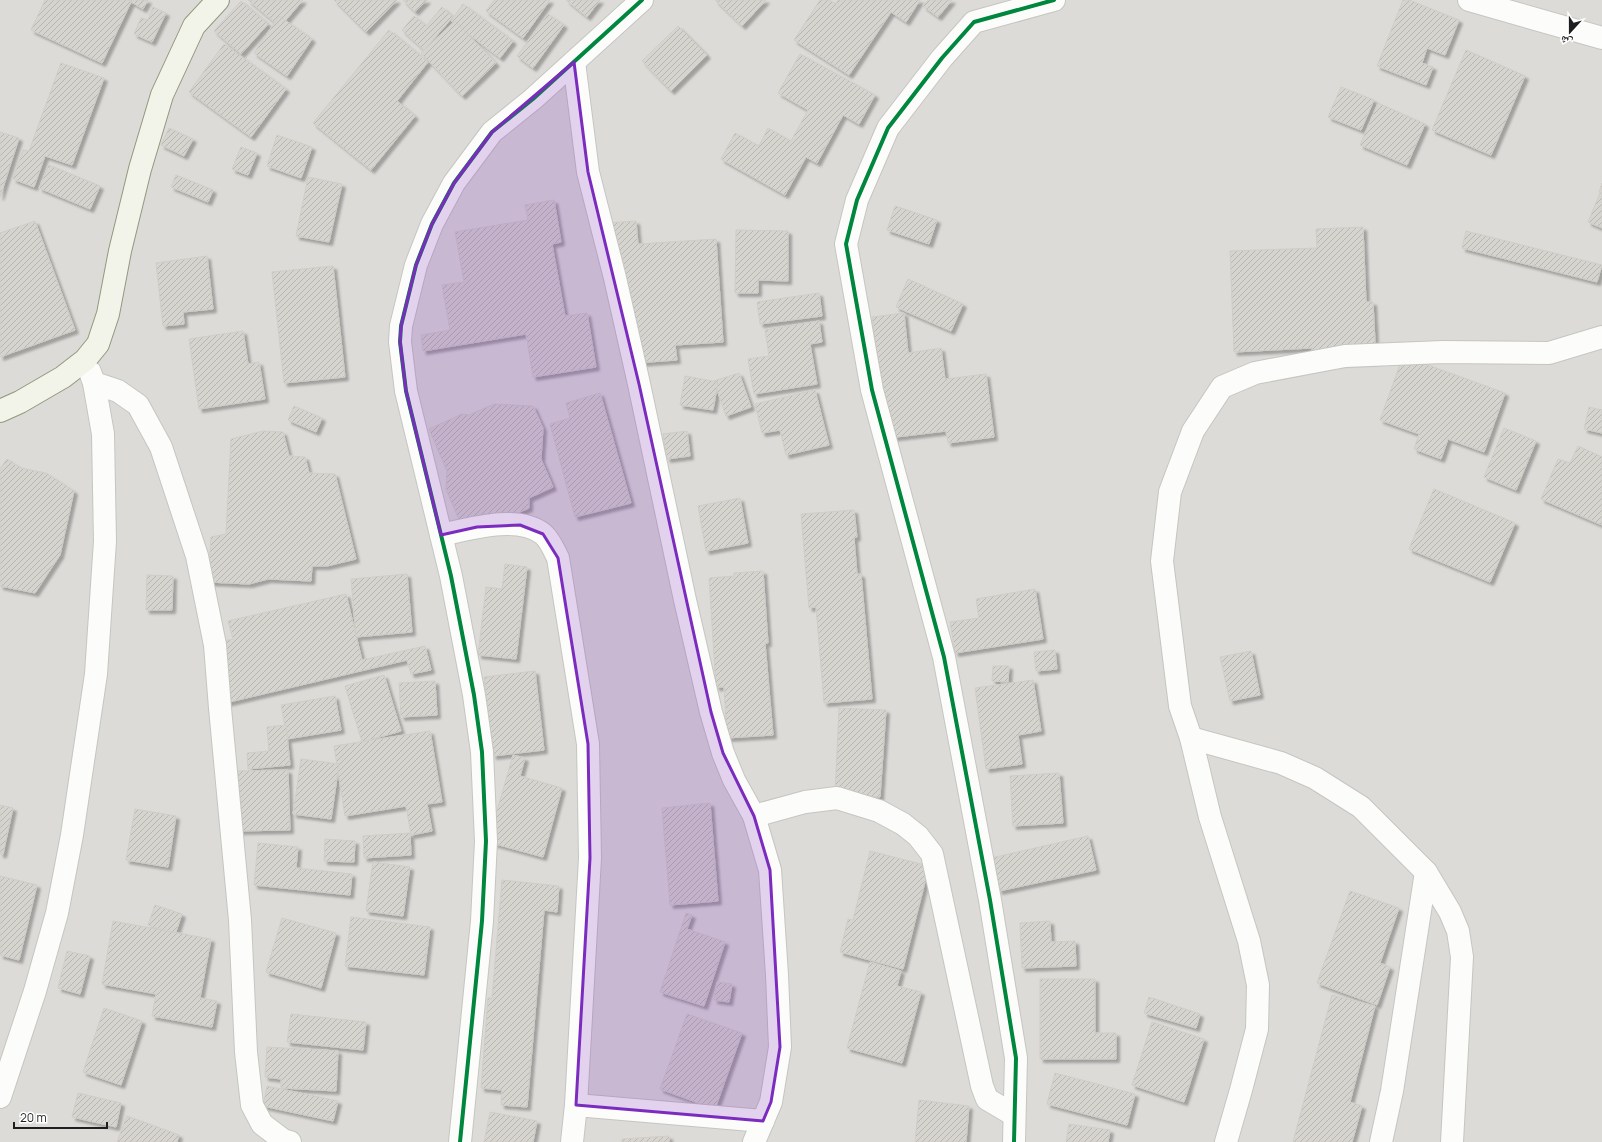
<svg xmlns="http://www.w3.org/2000/svg" width="1602" height="1142" font-family="Manrope,'Noto Naskh Arabic',sans-serif">
  <defs>
    <pattern id="building-hatch" width="6" height="6" patternUnits="userSpaceOnUse"><rect width="6" height="6" fill="#d6d4cf"/><path d="M-1 1l2-2M0 6l6-6M5 7l2-2" fill="none" stroke="#b7b6b1"/></pattern>
    <filter id="shadow"><feDropShadow dx="3.5" dy="3.5" stdDeviation="1" flood-color="#0004"/></filter>
  </defs>
  <rect width="100%" height="100%" fill="#edece6"/>
  <rect fill="#dcdbd8" x="0" y="0" width="1602" height="1142"/>
  <g fill="url(#building-hatch)" stroke="#d0cdc7" filter="url(#shadow)">
    <path d="M45,0H132L102,63L31,30Z"/>
    <path d="M128,0H148L143,9Z"/>
    <path d="M248,0H303L280,27Z"/>
    <path d="M334,0H397L366,32Z"/>
    <path d="M403,0H427L415,12Z"/>
    <path d="M494,0H550L523,38L486,11Z"/>
    <path d="M566,0H600L587,17Z"/>
    <path d="M715,0H766L742,26Z"/>
    <path d="M820,0H829L836,4L838,0H920L906,22L891,12L849,75L794,40Z"/>
    <path d="M928,0H952L938,17L923,6Z"/>
    <path d="M1403,0H1409L1459,20L1445,55L1427,48L1422,63L1433,67L1426,85L1377,66Z"/>
    <path d="M241,1L268,24L241,54L214,31Z"/>
    <path d="M463,4L513,41L500,58L451,21Z"/>
    <path d="M153,7L166,13L152,42L134,34L141,18L148,20Z"/>
    <path d="M442,7L453,17L424,50L402,30L414,16L426,26Z"/>
    <path d="M548,14L564,25L533,68L517,56Z"/>
    <path d="M279,16L312,39L287,76L254,53Z"/>
    <path d="M455,21L496,63L462,96L421,53Z"/>
    <path d="M678,26L707,55L671,91L642,61Z"/>
    <path d="M389,30L428,62L397,101L415,116L371,170L313,123Z"/>
    <path d="M224,44L286,89L251,137L189,92Z"/>
    <path d="M1466,50L1525,76L1491,155L1432,130Z"/>
    <path d="M800,54L875,95L859,124L843,115L817,163L806,157L785,195L721,159L735,133L759,146L768,128L791,141L808,110L778,93Z"/>
    <path d="M61,63L104,78L72,165L45,156L34,187L13,179L23,150L29,151Z"/>
    <path d="M1341,87L1374,100L1361,130L1328,117Z"/>
    <path d="M1378,103L1425,124L1407,165L1360,145Z"/>
    <path d="M169,128L193,139L184,156L161,145Z"/>
    <path d="M0,132L19,138L0,197Z"/>
    <path d="M277,135L312,147L301,178L267,166Z"/>
    <path d="M241,147L257,153L248,175L232,169Z"/>
    <path d="M49,165L100,186L90,209L39,188Z"/>
    <path d="M176,175L213,190L208,202L171,187Z"/>
    <path d="M308,177L342,184L329,242L296,236Z"/>
    <path d="M1602,183V193L1599,192Z"/>
    <path d="M1600,193L1602,194V228L1588,222Z"/>
    <path d="M554,200L561,242L552,244L565,316L587,313L596,367L533,377L526,334L423,351L421,335L450,330L442,285L464,282L455,232L528,220L525,205Z"/>
    <path d="M895,206L937,220L929,244L887,230Z"/>
    <path d="M35,221L75,330L0,357V233Z"/>
    <path d="M636,221L638,244L716,239L723,342L675,345L677,360L635,363L607,223Z"/>
    <path d="M1363,227L1366,302H1373L1376,361L1313,364L1312,348L1234,352L1230,251L1317,248L1316,229Z"/>
    <path d="M736,230L788,231V281L758,280V293H735Z"/>
    <path d="M1466,231L1602,265L1597,282L1462,248Z"/>
    <path d="M207,256L213,309L183,312L184,324L163,326L156,263Z"/>
    <path d="M333,266L345,377L284,383L272,272Z"/>
    <path d="M908,279L963,304L951,331L896,307Z"/>
    <path d="M819,293L822,316L760,324L757,302Z"/>
    <path d="M904,313L908,353L941,348L945,379L986,374L994,437L948,443L946,431L888,438L872,317Z"/>
    <path d="M819,321L822,342L810,344L817,384L754,394L748,359L769,356L765,330Z"/>
    <path d="M243,331L248,364L259,362L265,399L199,409L189,339Z"/>
    <path d="M1403,356L1505,393L1484,452L1448,439L1441,459L1414,449L1419,434L1380,420Z"/>
    <path d="M739,373L751,407L726,416L714,381Z"/>
    <path d="M685,376L718,382L713,410L680,405Z"/>
    <path d="M815,390L829,445L786,455L780,430L762,433L755,404Z"/>
    <path d="M600,393L631,503L575,517L550,424L570,418L566,403Z"/>
    <path d="M494,404L533,406L543,428L541,459L553,487L529,498V508L493,524L460,522L446,489L447,471L429,429L462,414L469,415Z"/>
    <path d="M294,406L322,418L316,432L288,420Z"/>
    <path d="M1589,407L1602,410V433L1584,429Z"/>
    <path d="M1504,428L1536,441L1516,490L1484,477Z"/>
    <path d="M263,431L283,432L289,456L305,457L309,473L335,474L356,559L327,566H312L311,581L268,579L249,584L208,582L211,537L226,534L231,439Z"/>
    <path d="M687,431L690,456L667,459L663,434Z"/>
    <path d="M1578,446L1602,457V525L1541,499L1558,459L1570,463Z"/>
    <path d="M7,459L21,468L46,473L74,491L60,555L35,593L0,586V469Z"/>
    <path d="M1434,489L1515,523L1490,582L1409,549Z"/>
    <path d="M740,498L748,543L706,551L698,506Z"/>
    <path d="M854,510L857,537L854,538L857,574H861L872,699L824,703L816,607L809,608L801,514Z"/>
    <path d="M505,564L527,567L516,659L478,655L486,587L502,589Z"/>
    <path d="M763,571L768,643H765L773,735L727,738L724,687H716L709,578L734,576V573Z"/>
    <path d="M407,574L412,632L356,637L351,579Z"/>
    <path d="M147,575L173,576L172,610H146Z"/>
    <path d="M1035,589L1043,639L955,653L950,622L979,618L976,599Z"/>
    <path d="M346,594L362,660L425,646L431,670L411,674L407,660L225,703L215,643L233,639L228,621Z"/>
    <path d="M1055,650L1057,669L1036,671L1034,652Z"/>
    <path d="M1251,651L1260,695L1230,701L1220,657Z"/>
    <path d="M993,666H1009L1008,682L992,681Z"/>
    <path d="M535,671L544,750L493,756L484,677Z"/>
    <path d="M384,675L401,731L362,742L345,686Z"/>
    <path d="M1033,680L1041,731L1018,735L1022,764L986,769L975,688Z"/>
    <path d="M435,681L437,715L401,717L399,683Z"/>
    <path d="M335,696L341,730L287,739L281,705Z"/>
    <path d="M839,708L886,710L880,797L835,795Z"/>
    <path d="M286,725L290,765L248,769L247,753L269,751L267,727Z"/>
    <path d="M430,731L442,802L427,804L432,831L411,835L406,806L345,816L334,746Z"/>
    <path d="M513,755L525,758L520,776L562,788L543,857L488,842Z"/>
    <path d="M301,759L339,764L331,819L293,814Z"/>
    <path d="M288,770L290,830L235,831L234,771Z"/>
    <path d="M1059,773L1063,823L1013,826L1010,776Z"/>
    <path d="M710,803L718,901L670,905L662,808Z"/>
    <path d="M0,805L13,808L3,854H0Z"/>
    <path d="M135,809L176,816L168,867L126,860Z"/>
    <path d="M410,833L411,855L364,858L363,836Z"/>
    <path d="M1088,836L1096,870L999,891L991,858Z"/>
    <path d="M325,839L355,841L354,862L324,861Z"/>
    <path d="M258,843L298,847L296,868L352,874L350,895L254,885Z"/>
    <path d="M870,851L929,866L903,969L840,952L848,919L853,920Z"/>
    <path d="M373,862L410,867L403,916L366,911Z"/>
    <path d="M0,876L37,885L19,960L0,955Z"/>
    <path d="M502,880L559,886L557,912L544,910L527,1107L501,1105L502,1090L481,1088L488,998H492Z"/>
    <path d="M1350,891L1399,908L1380,963L1390,967L1377,1005L1317,983Z"/>
    <path d="M155,905L182,914L175,935L148,925Z"/>
    <path d="M686,913L692,915L687,929L725,942L704,1006L660,992Z"/>
    <path d="M351,917L430,927L424,975L345,966Z"/>
    <path d="M282,918L336,933L321,988L266,972Z"/>
    <path d="M113,921L211,939L200,998L217,1001L212,1027L152,1016L156,994L102,984Z"/>
    <path d="M1050,921L1051,942L1075,941L1076,966L1022,968L1020,923Z"/>
    <path d="M67,951L90,956L80,994L58,988Z"/>
    <path d="M870,962L901,971L897,986L921,992L902,1063L847,1048Z"/>
    <path d="M1040,979H1095V1033H1116V1059H1040Z"/>
    <path d="M717,982L732,984L729,1002L714,1000Z"/>
    <path d="M1332,995L1375,1006L1350,1102L1362,1106L1352,1142H1293Z"/>
    <path d="M1149,997L1200,1014L1196,1028L1144,1013Z"/>
    <path d="M104,1008L142,1021L121,1085L83,1072Z"/>
    <path d="M291,1014L366,1022L363,1050L287,1042Z"/>
    <path d="M687,1014L742,1033L715,1109L660,1089Z"/>
    <path d="M1152,1022L1204,1039L1184,1102L1132,1085Z"/>
    <path d="M267,1047L338,1051L336,1091L281,1088V1079L265,1077Z"/>
    <path d="M1055,1073L1135,1094L1127,1125L1047,1104Z"/>
    <path d="M267,1086L338,1101L333,1121L263,1106Z"/>
    <path d="M78,1093L121,1103L116,1127L72,1117Z"/>
    <path d="M919,1100L969,1106L966,1142H915Z"/>
    <path d="M490,1112L537,1121L533,1142H484Z"/>
    <path d="M127,1116L179,1135L177,1142H117Z"/>
    <path d="M1069,1124L1110,1130L1108,1142H1066Z"/>
    <path d="M669,1136V1142H622V1139Z"/>
  </g>
  <g fill="none" stroke-linecap="round" stroke-linejoin="round">
    <g stroke="#c5c5c2" stroke-width="24">
      <g id="minor">
        <path d="M574,62L588,172L615,278L639,384L685,600L711,712L723,753L734,780L754,816L770,870L777,975L780,1047L771,1102L754,1142"/>
        <path d="M94,383L118,391L138,405L161,447L197,556L215,645L220,708L240,920L246,1052L252,1105L262,1124L283,1140L290,1142"/>
        <path d="M441,535C469,529 518,514 543,534C550,540 554,550 558,558L588,744L590,858L576,1105L572,1142"/>
        <path d="M1191,738L1281,763L1315,778L1361,807L1426,872L1450,912L1458,931L1462,957L1452,1142"/>
        <path d="M754,816L805,802L837,798L879,811L903,824L918,836L932,854L982,1086L987,1099L1014,1115"/>
        <path d="M0,1097L35,991L57,913L72,835L96,674L105,541L103,434L94,383L90,372"/>
        <path d="M576,1105L763,1121"/>
        <path d="M1014,1142L1016,1058L990,900L944,657L872,390L846,244L857,200L888,128L942,58L974,22L1054,0"/>
        <path d="M1226,1142L1241,1090L1257,1029L1258,985L1249,941L1210,817L1191,738L1180,706L1162,561L1170,492L1193,431L1222,387L1255,373L1345,356L1443,352L1549,353L1602,337"/>
        <path d="M1381,1142L1392,1091L1426,872"/>
      </g>
    </g>
    <g stroke="#c5c5c2" stroke-width="24">
      <g id="tertiary">
        <path d="M1469,0L1602,38"/>
        <path d="M460,1142L482,921L486,841L482,752L474,695L451,576L406,391L400,342L401,326L416,265L432,224L454,183L492,132L533,99L642,0"/>
      </g>
    </g>
    <g stroke="#93987e" stroke-width="24">
      <path id="secondary" d="M0,411L20,402L63,377L85,360L98,344L108,314L120,251L140,169L162,95L194,26L218,0"/>
    </g>
    <use href="#minor" stroke="#fcfcfb" stroke-width="22"/>
    <use href="#tertiary" stroke="#fcfcfb" stroke-width="22"/>
    <use href="#secondary" stroke="#f2f4ea" stroke-width="22"/>
    <g stroke="#fff" stroke-width="6">
      <g id="cycleway">
        <path d="M460,1142L482,921L486,841L482,752L474,695L451,576L406,391L400,342L401,326L416,265L432,224L454,183L492,132L533,99L642,0"/>
        <path d="M1014,1142L1016,1058L990,900L944,657L872,390L846,244L857,200L888,128L942,58L974,22L1054,0"/>
      </g>
    </g>
    <use href="#cycleway" stroke="#00873e" stroke-width="4"/>
  </g>
  <path fill="#7b2cbf" fill-opacity="0.2" stroke="#7b2cbf" stroke-width="3" stroke-linejoin="round" d="M574,62L588,172L639,384L711,712L723,753L754,816L770,870L780,1047L771,1102L763,1121L576,1105L590,858L588,744L558,558L543,534L520,525L477,527L441,535L406,391L400,342L401,326L416,265L432,224L454,183L492,132Z"/>
  <g transform="translate(1570 32) rotate(201)" stroke="#ffffff" stroke-width="3" paint-order="stroke">
  <path d="M0-3L7 15L0 10L-7 15Z" fill="#1e1e1e"/>
  <text y="-6" font-size="11" font-weight="bold" text-anchor="middle" fill="#1e1e1e">ش</text>
  </g>
  <path d="M14 1122v6h93v-6" fill="none" stroke="#1e1e1e" stroke-width="2"/>
  <text x="20" y="1122" font-size="12" fill="#1e1e1e" stroke="#ffffff" stroke-width="3" paint-order="stroke">20 m</text>
</svg>
